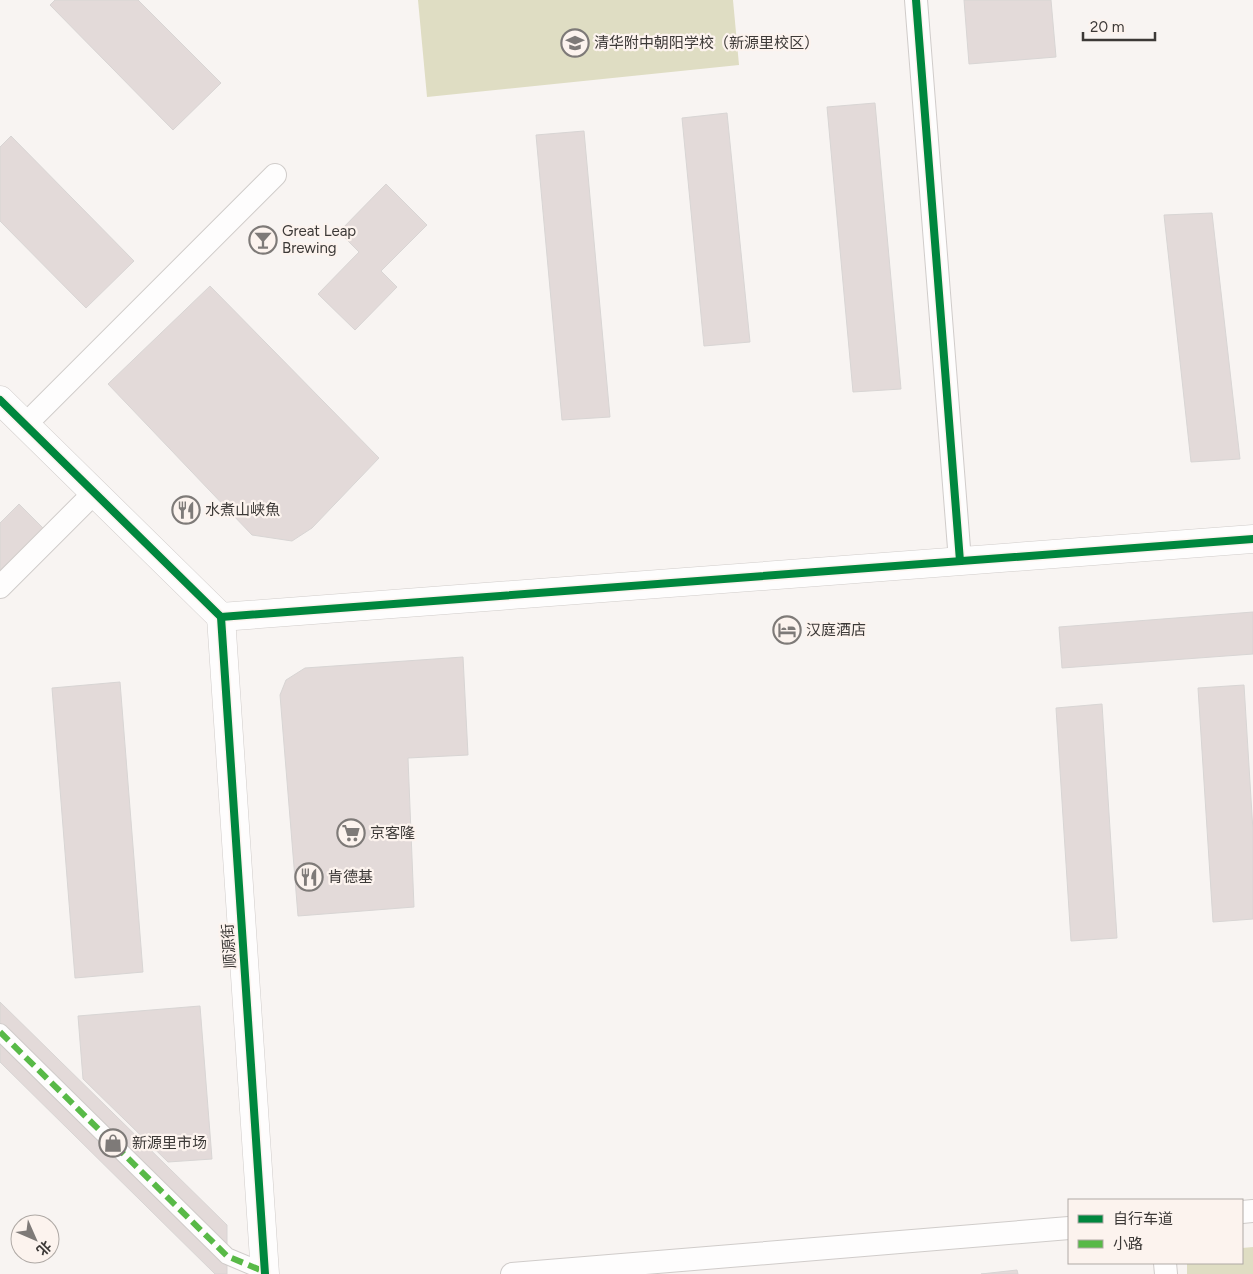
<svg xmlns="http://www.w3.org/2000/svg" width="1253" height="1274" font-family="Figtree,'Noto Sans SC',sans-serif">
  <rect width="100%" height="100%" fill="#f8f4f2"/>
  <g fill="#dfddc3">
    <path d="M418,0H733L739,65L427,97Z"/>
    <path d="M1253,1247V1274H1187V1263H1242V1248Z"/>
  </g>
  <g fill="#e3dad9" stroke="#d8d5d4">
    <path d="M55,0H138L221,83L173,130L50,5Z"/>
    <path d="M964,0H1051L1056,57L969,64Z"/>
    <path d="M875,103L901,389L853,392L827,107Z"/>
    <path d="M727,113L750,342L704,346L682,118Z"/>
    <path d="M584,131L610,417L562,420L536,135Z"/>
    <path d="M11,136L134,261L86,308L0,221V147Z"/>
    <path d="M386,184L427,225L381,271L397,287L355,330L318,294L359,252L339,232Z"/>
    <path d="M1212,213L1240,459L1191,462L1164,215Z"/>
    <path d="M210,286L379,458L312,528L292,541L252,535L108,384Z"/>
    <path d="M19,504L49,534L0,584V523Z"/>
    <path d="M1253,612V654L1062,668L1059,627Z"/>
    <path d="M463,657L468,755L408,758L414,907L298,916L280,695L286,680L305,668Z"/>
    <path d="M120,682L143,972L75,978L52,688Z"/>
    <path d="M1244,685L1253,831V919L1213,922L1198,688Z"/>
    <path d="M1102,704L1117,938L1071,941L1056,708Z"/>
    <path d="M0,1002L227,1225V1274H215L0,1062Z"/>
    <path d="M200,1006L212,1159L168,1162L83,1079L78,1016Z"/>
    <path d="M1017,1270L1018,1274H981Z"/>
  </g>
  <g fill="none" stroke-linecap="round" stroke-linejoin="round">
    <g stroke="#d0ccca" stroke-width="18">
      <path id="pedestrian" d="M0,1032L227,1256L265,1272"/>
    </g>
    <g stroke="#d0ccca" stroke-width="24">
      <g id="minor">
        <path d="M916,0L960,561"/>
        <path d="M25,425L275,175"/>
        <path d="M0,587L94,493"/>
        <path d="M1242,1212L1253,1211"/>
        <path d="M1165,1263L1166,1274"/>
        <path d="M512,1274L1069,1228"/>
      </g>
    </g>
    <g stroke="#d0ccca" stroke-width="29">
      <g id="tertiary">
        <path d="M0,400L221,617L1253,539"/>
        <path d="M221,617L265,1274"/>
      </g>
    </g>
    <use href="#pedestrian" stroke="#fefdfd" stroke-width="16"/>
    <use href="#minor" stroke="#fefdfd" stroke-width="22"/>
    <use href="#tertiary" stroke="#fefdfd" stroke-width="28"/>
    <path stroke="#58b947" stroke-width="6" stroke-dasharray="12 6" stroke-linecap="butt" d="M0,1032L227,1256L265,1272"/>
    <g stroke="#fcf3ee" stroke-width="11">
      <g id="cycleway">
        <path d="M916,0L960,561"/>
        <path d="M0,400L221,617L1253,539"/>
        <path d="M221,617L265,1274"/>
      </g>
    </g>
    <use href="#cycleway" stroke="#00873e" stroke-width="8"/>
  </g>
  <defs>
    <g id="school-ring" transform="scale(1.4375)"><circle r="9.5" fill="#fcf3ee" stroke="#7e7a78" stroke-width="1.5"/><path d="M0-5L7-2L0 1L-7-2ZM-4 1L0 2.5L4 1V4Q0 6-4 4Z" fill="#7e7a78"/></g>
    <g id="bar-ring" transform="scale(1.4375)"><circle r="9.5" fill="#fcf3ee" stroke="#7e7a78" stroke-width="1.5"/><path d="M-6-5H6L.8 .8V4.5H3.5V6h-7V4.5H-.8V.8Z" fill="#7e7a78"/></g>
    <g id="restaurant-ring" transform="scale(1.4375)"><circle r="9.5" fill="#fcf3ee" stroke="#7e7a78" stroke-width="1.5"/><path d="M-5-6h1v4h1v-4h1v4h1v-4h1v5L-1.5 .5V6h-2V.5L-5-1ZM5-6V6H3V1.5H1.5Q1.5-4 5-6Z" fill="#7e7a78"/></g>
    <g id="hotel-ring" transform="scale(1.4375)"><circle r="9.5" fill="#fcf3ee" stroke="#7e7a78" stroke-width="1.5"/><path d="M-6-4.5h1.5V1H6V5H4.5V3h-9V5H-6ZM-4 0a1.8 1.8 0 1 1 3.6 0ZM.5 0V-2.5h3Q6-2.5 6 0Z" fill="#7e7a78"/></g>
    <g id="supermarket-ring" transform="scale(1.4375)"><circle r="9.5" fill="#fcf3ee" stroke="#7e7a78" stroke-width="1.5"/><path d="M-6-5.5h2.5l.6 2H6L4.5 2H-2.5L-4.4-4H-6ZM-1.5 3.2a1.3 1.3 0 1 0 .1 0ZM3 3.2a1.3 1.3 0 1 0 .1 0Z" fill="#7e7a78"/></g>
    <g id="shop-ring" transform="scale(1.4375)"><circle r="9.5" fill="#fcf3ee" stroke="#7e7a78" stroke-width="1.5"/><path d="M-5-2.5h2.3a2.7 3.5 0 0 1 5.4 0H5L5.5 6h-11ZM-1.5-2.5h3a1.5 2.3 0 0 0-3 0Z" fill="#7e7a78"/></g>
  </defs>
  <g fill-rule="evenodd">
    <use href="#school-ring" x="575" y="43"/>
    <use href="#bar-ring" x="263" y="240"/>
    <use href="#restaurant-ring" x="186" y="510"/>
    <use href="#hotel-ring" x="787" y="630"/>
    <use href="#supermarket-ring" x="351" y="833"/>
    <use href="#restaurant-ring" x="309" y="877"/>
    <use href="#shop-ring" x="113" y="1143"/>
  </g>
  <g text-anchor="middle" dominant-baseline="central" stroke-width="4.5" stroke-linejoin="round" paint-order="stroke">
    <g font-size="15" fill="#3c3937" stroke="#fcf3ee" text-anchor="start">
      <text x="594" y="43">清华附中朝阳学校（新源里校区）</text>
      <text x="282" y="231">Great Leap<tspan x="282" dy="17">Brewing</tspan></text>
      <text x="205" y="510">水煮山峡魚</text>
      <text x="806" y="630">汉庭酒店</text>
      <text x="370" y="833">京客隆</text>
      <text x="328" y="877">肯德基</text>
      <text x="132" y="1143">新源里市场</text>
    </g>
    <g font-size="15" fill="#3c3937" stroke="#fcf3ee">
      <text transform="translate(229 946) rotate(-94)">顺源街</text>
    </g>
  </g>
  <rect x="1068" y="1199" width="175" height="65" fill="#fcf3ee" stroke="#afa9a5"/>
  <rect x="1078" y="1215" width="25" height="8" fill="#00873e" stroke="#afa9a5"/>
  <text x="1113" y="1224" font-size="15" fill="#3c3937">自行车道</text>
  <rect x="1078" y="1240" width="25" height="8" fill="#58b947" stroke="#afa9a5"/>
  <text x="1113" y="1249" font-size="15" fill="#3c3937">小路</text>
  <g transform="translate(35 1239) rotate(135)"><circle r="24" fill="#fcf3ee" stroke="#afa9a5"/>
  <path d="M0-4L9 19L0 12L-9 19Z" fill="#7e7a78"/>
  <text y="-8" font-size="14" font-weight="bold" text-anchor="middle" fill="#3c3937">北</text>
  </g>
  <path d="M1083 32v8h72v-8" fill="none" stroke="#3c3937" stroke-width="2.5"/>
  <text x="1090" y="32" font-size="15" fill="#3c3937" stroke="#fcf3ee" stroke-width="4" paint-order="stroke">20 m</text>
</svg>
